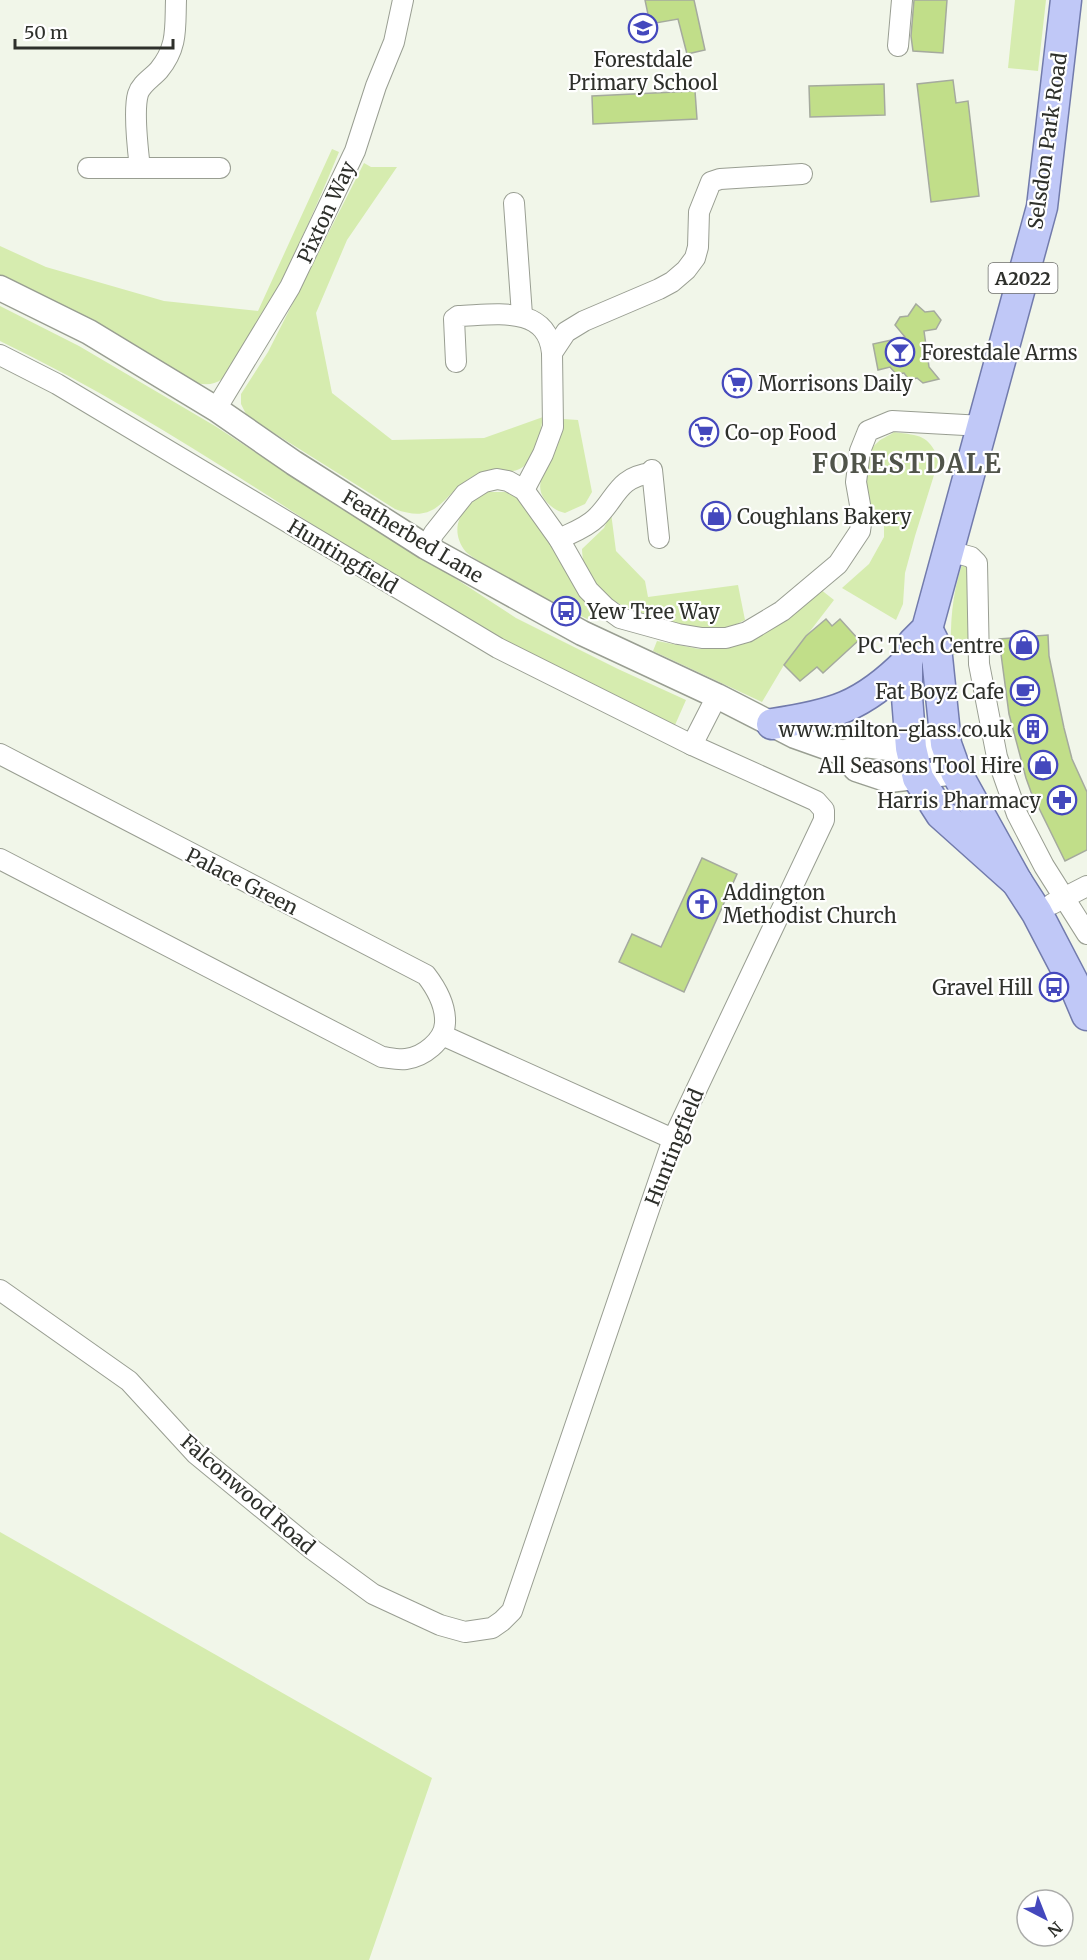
<svg xmlns="http://www.w3.org/2000/svg" width="1087" height="1960" font-family="Merriweather,serif">
  <rect width="100%" height="100%" fill="#f1f6e9"/>
  <g fill="#d6ecaf">
    <path d="M1015,0H1046L1038,71L1008,68Z"/>
    <path d="M332,149L339,152C312,217 284,281 248,342C240,354 234,370 222,379C213,386 203,385 192,382L97,322L0,275V246L46,267L164,301L258,311Z"/>
    <path d="M364,163L371,167H397L347,240L316,313L332,393L392,440L484,438L543,417C540,434 538,451 526,464C514,478 493,467 478,474C443,489 442,527 395,509L247,416L241,404V394L268,352Z"/>
    <path d="M0,306L79,346L215,426L333,503L424,558L516,618L618,669L686,700L675,725C615,699 556,672 499,640C331,543 175,425 0,341Z"/>
    <path d="M563,419L578,420L592,492L585,504L565,513C556,511 551,507 545,500C531,482 551,464 557,447C561,437 562,429 563,419Z"/>
    <path d="M894,432C921,436 927,434 939,459L915,536L905,573L903,604L896,620L842,588L869,564L884,537V512L872,511C867,491 858,458 878,442C882,438 889,436 894,432Z"/>
    <path d="M487,492H505L519,497L532,514L581,596L596,613L589,620C554,602 518,586 485,565C480,561 471,557 466,552C446,527 464,503 487,492Z"/>
    <path d="M611,513L616,551L645,581L648,597L738,585L745,620C738,623 730,628 723,629C701,633 679,626 659,620C624,608 583,593 582,549L604,528Z"/>
    <path d="M962,564L968,569L971,653L951,655C950,623 952,595 962,564Z"/>
    <path d="M820,589L834,600L784,665L762,702L653,651L657,641L699,649L727,647Z"/>
    <path d="M0,1532L432,1778L369,1960H0Z"/>
  </g>
  <g fill="#c1de89" stroke="#a5aa9e" stroke-width="1.5">
    <path d="M645,0H694L705,50L687,54L678,19L650,24Z"/>
    <path d="M914,0H947L943,53L913,51L911,36Z"/>
    <path d="M953,80L956,103L968,101L979,196L931,202L917,84Z"/>
    <path d="M884,84L885,115L810,117L809,86Z"/>
    <path d="M695,91L697,119L593,124L592,96Z"/>
    <path d="M916,304L925,312L934,311L941,320L936,329L924,331L929,367L939,379L923,383L917,378L909,380L904,373L896,374L890,367L878,370L873,344L905,337L895,325L900,317L908,316Z"/>
    <path d="M826,619L832,626L840,619L859,640L823,673L817,667L800,681L784,665L806,636Z"/>
    <path d="M1048,635L1049,656L1064,728L1072,759L1087,792V850L1065,861L1031,792L1026,778L1009,714L999,639Z"/>
    <path d="M702,858L737,874L684,992L619,962L632,934L661,947Z"/>
  </g>
  <g fill="none" stroke-linecap="round" stroke-linejoin="round">
    <g stroke="#999e92" stroke-width="22">
      <g id="minor">
        <path d="M898,46L902,0"/>
        <path d="M88,168H220"/>
        <path d="M140,168C138,151 133,111 138,94C141,84 152,78 159,70C178,47 175,28 176,0"/>
        <path d="M514,203L522,315"/>
        <path d="M0,355L57,384L498,648L692,745L816,801L824,810V820L673,1139L512,1611L502,1621L492,1628L465,1632L440,1625L373,1594L313,1550L196,1454L129,1381L0,1290"/>
        <path d="M456,362L454,319L458,316C494,315 547,304 552,353"/>
        <path d="M216,409L290,287L355,151L376,86L394,42L403,0"/>
        <path d="M652,470L659,538"/>
        <path d="M524,490L543,454L553,427L552,353L566,332L584,321L659,289L672,282L686,270L695,258L698,247L699,212L711,182L720,179L802,174"/>
        <path d="M559,539C571,533 586,528 596,518C617,498 617,477 652,473"/>
        <path d="M426,547L434,533L465,494L484,482L497,479L508,481L524,490L559,539L588,590L605,607L620,618L678,634L702,638H726L747,632L782,611L838,564L860,531L862,516L856,482L860,451L868,431L892,421L983,426"/>
        <path d="M949,551L971,557L977,563L979,664L997,757L1017,814L1044,866L1087,934"/>
        <path d="M692,745L717,696"/>
        <path d="M0,754L426,975C436,988 446,1005 445,1023C444,1041 423,1057 406,1059C398,1060 390,1058 382,1057L0,859"/>
        <path d="M1052,904L1087,886"/>
        <path d="M442,1035L673,1139"/>
      </g>
    </g>
    <g stroke="#999e92" stroke-width="27">
      <g id="tertiary">
        <path d="M0,288L89,332L216,409L294,463L426,547L582,633L717,696L795,736L843,753L856,769L889,780L956,772"/>
        <path d="M843,753L865,745L888,748H911L946,744"/>
      </g>
    </g>
    <g stroke="#727bac" stroke-width="33">
      <g id="primary">
        <path d="M927,629L936,647L946,744L956,772L1017,882L1037,913L1073,982L1087,1015"/>
        <path d="M772,724C833,715 862,707 907,662"/>
        <path d="M1017,882L941,814L918,778L911,748L907,697V662L913,643L927,629L1042,207L1066,0"/>
      </g>
    </g>
    <use href="#minor" stroke="#fff" stroke-width="20"/>
    <use href="#tertiary" stroke="#fff" stroke-width="24"/>
    <use href="#primary" stroke="#c0c8f7" stroke-width="30"/>
  </g>
  <defs>
    <g id="school-ring" transform="scale(1.5)"><circle r="9.5" fill="#fff" stroke="#4448bd" stroke-width="1.5"/><path d="M0-5L7-2L0 1L-7-2ZM-4 1L0 2.5L4 1V4Q0 6-4 4Z" fill="#4448bd"/></g>
    <g id="bar-ring" transform="scale(1.5)"><circle r="9.5" fill="#fff" stroke="#4448bd" stroke-width="1.5"/><path d="M-6-5H6L.8 .8V4.5H3.5V6h-7V4.5H-.8V.8Z" fill="#4448bd"/></g>
    <g id="supermarket-ring" transform="scale(1.5)"><circle r="9.5" fill="#fff" stroke="#4448bd" stroke-width="1.5"/><path d="M-6-5.5h2.5l.6 2H6L4.5 2H-2.5L-4.4-4H-6ZM-1.5 3.2a1.3 1.3 0 1 0 .1 0ZM3 3.2a1.3 1.3 0 1 0 .1 0Z" fill="#4448bd"/></g>
    <g id="shop-ring" transform="scale(1.5)"><circle r="9.5" fill="#fff" stroke="#4448bd" stroke-width="1.5"/><path d="M-5-2.5h2.3a2.7 3.5 0 0 1 5.4 0H5L5.5 6h-11ZM-1.5-2.5h3a1.5 2.3 0 0 0-3 0Z" fill="#4448bd"/></g>
    <g id="bus-ring" transform="scale(1.5)"><circle r="9.5" fill="#fff" stroke="#4448bd" stroke-width="1.5"/><path d="M-5-6H5V4H4V6H2V4H-2V6H-4V4H-5ZM-3.5-4V0h7V-4ZM-3.5 1.2v1.5H-2V1.2ZM2 1.2v1.5H3.5V1.2Z" fill="#4448bd"/></g>
    <g id="cafe-ring" transform="scale(1.5)"><circle r="9.5" fill="#fff" stroke="#4448bd" stroke-width="1.5"/><path d="M-5.5-4.5H6V0H3Q3 3.5 0 3.5H-2.5Q-5.5 3.5-5.5 0ZM3-3.2v2h1.7v-2ZM-6 4.5H4V6H-6Z" fill="#4448bd"/></g>
    <g id="building-ring" transform="scale(1.5)"><circle r="9.5" fill="#fff" stroke="#4448bd" stroke-width="1.5"/><path d="M-4-6H4V6H1V3H-1V6H-4ZM-2.5-4.3h1.7v1.8h-1.7ZM.8-4.3h1.7v1.8H.8ZM-2.5-1h1.7V.8h-1.7ZM.8-1h1.7V.8H.8Z" fill="#4448bd"/></g>
    <g id="pharmacy-ring" transform="scale(1.5)"><circle r="9.5" fill="#fff" stroke="#4448bd" stroke-width="1.5"/><path d="M-2-6h4v4h4v4h-4v4h-4v-4h-4v-4h4Z" fill="#4448bd"/></g>
    <g id="church-ring" transform="scale(1.5)"><circle r="9.5" fill="#fff" stroke="#4448bd" stroke-width="1.5"/><path d="M-1.2-6h2.4v3.5h3.3v2.4h-3.3V6h-2.4V-.1h-3.3v-2.4h3.3Z" fill="#4448bd"/></g>
  </defs>
  <g fill-rule="evenodd">
    <use href="#school-ring" x="643" y="28"/>
    <use href="#bar-ring" x="900" y="352"/>
    <use href="#supermarket-ring" x="737" y="383"/>
    <use href="#supermarket-ring" x="704" y="432"/>
    <use href="#shop-ring" x="716" y="516"/>
    <use href="#bus-ring" x="566" y="611"/>
    <use href="#shop-ring" x="1024" y="645"/>
    <use href="#cafe-ring" x="1025" y="691"/>
    <use href="#building-ring" x="1033" y="729"/>
    <use href="#shop-ring" x="1043" y="765"/>
    <use href="#pharmacy-ring" x="1062" y="800"/>
    <use href="#church-ring" x="702" y="904"/>
    <use href="#bus-ring" x="1054" y="987"/>
  </g>
  <g text-anchor="middle" dominant-baseline="central" stroke-width="4.5" stroke-linejoin="round" paint-order="stroke">
    <rect fill="#fff" stroke="#6d6e6b" stroke-width="1.5" x="988.5" y="263" width="69" height="30" rx="4.5"/>
    <g font-size="18" font-weight="bold" fill="#2e302b">
      <text x="1023" y="278">A2022</text>
    </g>
    <g font-size="20" fill="#2e302b" stroke="#fff" text-anchor="start">
      <text x="643" y="59" text-anchor="middle">Forestdale<tspan x="643" dy="23">Primary School</tspan></text>
      <text x="921" y="352">Forestdale Arms</text>
      <text x="758" y="383">Morrisons Daily</text>
      <text x="725" y="432">Co-op Food</text>
      <text x="737" y="516">Coughlans Bakery</text>
      <text x="587" y="611">Yew Tree Way</text>
      <text x="1003" y="645" text-anchor="end">PC Tech Centre</text>
      <text x="1004" y="691" text-anchor="end">Fat Boyz Cafe</text>
      <text x="1012" y="729" text-anchor="end">www.milton-glass.co.uk</text>
      <text x="1022" y="765" text-anchor="end">All Seasons Tool Hire</text>
      <text x="1041" y="800" text-anchor="end">Harris Pharmacy</text>
      <text x="723" y="892">Addington<tspan x="723" dy="23">Methodist Church</tspan></text>
      <text x="1033" y="987" text-anchor="end">Gravel Hill</text>
    </g>
    <g font-size="20" fill="#2e302b" stroke="#fff">
      <text transform="translate(1047 141) rotate(-82)">Selsdon Park Road</text>
      <text transform="translate(326 212) rotate(-65)">Pixton Way</text>
      <text transform="translate(413 536) rotate(31)">Featherbed Lane</text>
      <text transform="translate(343 556) rotate(31)">Huntingfield</text>
      <text transform="translate(242 881) rotate(27)">Palace Green</text>
      <text transform="translate(674 1147) rotate(-68)">Huntingfield</text>
      <text transform="translate(248 1494) rotate(41)">Falconwood Road</text>
    </g>
    <g font-size="26" font-weight="bold" letter-spacing="1.5" fill="#50544a" stroke="#fff">
      <text x="907" y="463">FORESTDALE</text>
    </g>
  </g>
  <g transform="translate(1045 1918) rotate(138)"><circle r="28" fill="#ffffff" stroke="#abacaa" stroke-width="1.5"/>
  <path d="M0-4.5L10 22L0 15L-10 22Z" fill="#4448bd"/>
  <text y="-9" font-size="16" font-weight="bold" text-anchor="middle" fill="#2e302b">N</text>
  </g>
  <path d="M15 39v9h158v-9" fill="none" stroke="#2e302b" stroke-width="3"/>
  <text x="24" y="39" font-size="18" fill="#2e302b" stroke="#ffffff" stroke-width="4.5" paint-order="stroke">50 m</text>
</svg>
